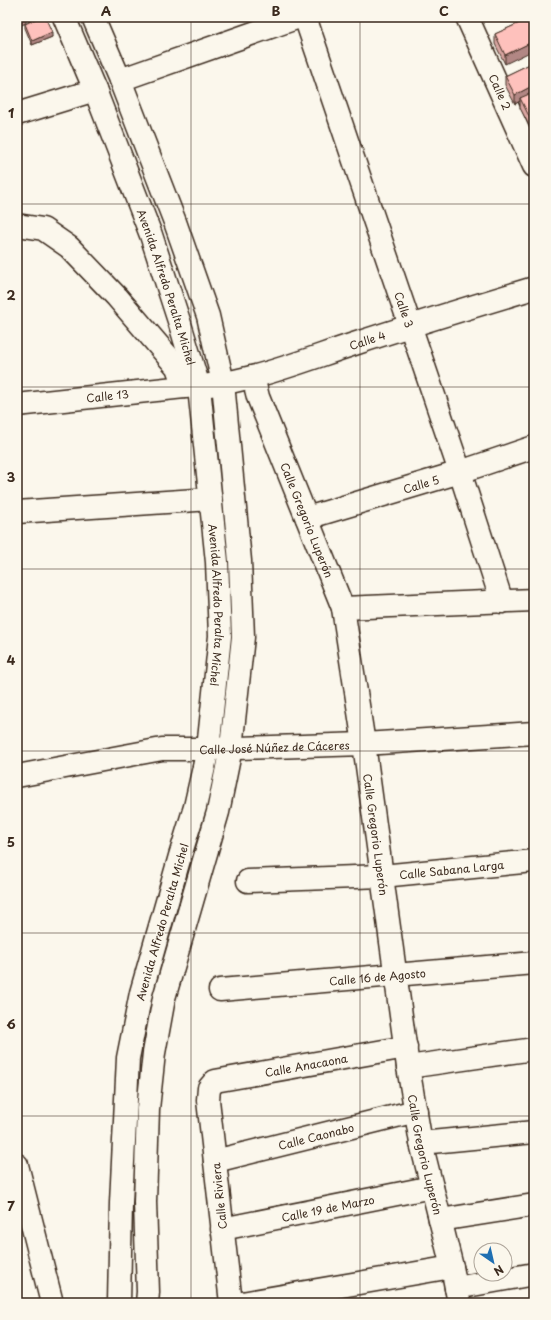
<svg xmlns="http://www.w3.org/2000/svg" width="551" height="1320" font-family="'Playpen Sans',sans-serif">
  <rect width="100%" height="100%" fill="#fbf7ec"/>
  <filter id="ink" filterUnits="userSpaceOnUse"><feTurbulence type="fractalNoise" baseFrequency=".025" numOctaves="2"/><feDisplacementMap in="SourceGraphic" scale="8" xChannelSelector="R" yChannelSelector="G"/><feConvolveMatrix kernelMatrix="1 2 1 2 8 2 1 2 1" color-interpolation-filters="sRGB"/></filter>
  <g filter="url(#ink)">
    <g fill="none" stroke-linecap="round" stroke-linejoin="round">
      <g stroke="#3b2a1e" stroke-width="25">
        <g id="minor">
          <path id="s1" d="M305,17L460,472L502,602"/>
          <path id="s2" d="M467,17L534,166"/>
          <path d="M120,80L299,17"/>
          <path d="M17,114L95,90"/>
          <path d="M17,225L43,229L69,247L117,297L177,367L184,387"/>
          <path id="s3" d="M253,377L258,397L343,608L364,744L408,1067L421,1143L452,1267L459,1303"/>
          <path id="s4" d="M17,405L184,387C243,386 299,362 354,344C414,324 474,306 534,288"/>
          <path d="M17,512L211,499"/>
          <path id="s5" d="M307,518L460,472L534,447"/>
          <path d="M343,608L534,600"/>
          <path id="s6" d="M17,776L162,749H208L364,744L534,733"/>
          <path id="s7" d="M248,881L382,876L534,861"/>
          <path id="s8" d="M220,990L534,963"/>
          <path d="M408,1067L534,1049"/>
          <path d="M421,1143L534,1132"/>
          <path id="s9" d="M215,1161L416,1111"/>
          <path d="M17,1165L52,1303"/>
          <path d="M440,1220L534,1205"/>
          <path id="s10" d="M222,1229L432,1187"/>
          <path d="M456,1288L534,1274"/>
          <path id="s11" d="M231,1303L208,1100L209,1088L215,1081L406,1047"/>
          <path d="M242,1303L452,1267"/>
        </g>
      </g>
      <g stroke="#3b2a1e" stroke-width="25">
        <g id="secondary">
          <path id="s12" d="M64,17L95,90L151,235L180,324L199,387L217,562L220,636L208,749L195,807L180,856L141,993L128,1058L121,1203L119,1303"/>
          <path d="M93,17L120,80L175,222L208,316L223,383L240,561L243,637L231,748L218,812L164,998L154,1053L148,1109L145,1202L148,1292L147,1303"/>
        </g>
      </g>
      <use href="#minor" stroke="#fbf7ec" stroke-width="22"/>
      <use href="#secondary" stroke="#fbf7ec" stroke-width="22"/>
    </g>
    <g fill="#daa6a2" stroke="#3b2a1e">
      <path d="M27,17H45L52,37L32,45L25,28V24L29,22Z"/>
      <path d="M533,17L505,64L495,44V34Z"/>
      <path d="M534,62V131H532L520,108V101L515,104L505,85V76Z"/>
    </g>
    <g fill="#b28784" stroke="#3b2a1e">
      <path d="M36,17H44L30,24V19Z"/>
      <path d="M26,18V23L17,27V22Z"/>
      <path d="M52,32V37L32,45V41Z"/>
      <path d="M534,41V50L505,64V55Z"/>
      <path d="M534,85V95L520,98V101L515,104V95Z"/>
      <path d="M534,121V131H532V122Z"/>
    </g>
    <g fill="#fec1bc" stroke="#3b2a1e">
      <path d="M17,17H26V18L17,22Z"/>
      <path d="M29,17H36L30,19Z"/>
      <path d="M40,17H45L52,32L32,41L25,24Z"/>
      <path d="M533,17H534V41L505,55L495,34Z"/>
      <path d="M534,62V85L515,95L505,76Z"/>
      <path d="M534,92V121L532,122L520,98Z"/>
    </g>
  </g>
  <path fill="none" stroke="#3b2a1e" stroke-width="1" stroke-opacity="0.55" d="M191,17V1303M360,17V1303M17,204H534M17,387H534M17,569H534M17,751H534M17,933H534M17,1116H534"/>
  <g text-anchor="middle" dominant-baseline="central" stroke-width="3" stroke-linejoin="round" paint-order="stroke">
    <g font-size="11" fill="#3b2a1e" stroke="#fbf7ec">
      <text stroke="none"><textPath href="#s2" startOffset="82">Calle 2</textPath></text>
      <text stroke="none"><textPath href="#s12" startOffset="289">Avenida Alfredo Peralta Michel</textPath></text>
      <text stroke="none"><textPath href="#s1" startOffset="309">Calle 3</textPath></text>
      <text stroke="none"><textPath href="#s4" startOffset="358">Calle 4</textPath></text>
      <text stroke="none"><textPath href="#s4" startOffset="91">Calle 13</textPath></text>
      <text stroke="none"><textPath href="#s5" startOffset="119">Calle 5</textPath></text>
      <text stroke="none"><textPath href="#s3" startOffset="153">Calle Gregorio Luperón</textPath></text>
      <text stroke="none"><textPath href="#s12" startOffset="613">Avenida Alfredo Peralta Michel</textPath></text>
      <text stroke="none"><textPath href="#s6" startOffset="260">Calle José Núñez de Cáceres</textPath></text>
      <text stroke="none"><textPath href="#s3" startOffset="477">Calle Gregorio Luperón</textPath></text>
      <text stroke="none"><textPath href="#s7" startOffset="204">Calle Sabana Larga</textPath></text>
      <text transform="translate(162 922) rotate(-74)">Avenida Alfredo Peralta Michel</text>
      <text stroke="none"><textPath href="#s8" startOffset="158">Calle 16 de Agosto</textPath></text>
      <text stroke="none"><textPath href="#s11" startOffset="318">Calle Anacaona</textPath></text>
      <text stroke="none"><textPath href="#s9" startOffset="104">Calle Caonabo</textPath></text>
      <text stroke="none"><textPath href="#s3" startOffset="801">Calle Gregorio Luperón</textPath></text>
      <text transform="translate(219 1196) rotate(-96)">Calle Riviera</text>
      <text stroke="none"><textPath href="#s10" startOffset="108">Calle 19 de Marzo</textPath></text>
    </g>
  </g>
  <rect width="551" height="1320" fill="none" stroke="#fbf7ec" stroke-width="44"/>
  <g transform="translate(493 1262) rotate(146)"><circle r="19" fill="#fbf7ec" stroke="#aea59a"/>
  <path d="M0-3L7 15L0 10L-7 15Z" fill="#1f6fb2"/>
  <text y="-6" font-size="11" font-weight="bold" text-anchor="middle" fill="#3b2a1e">N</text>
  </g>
  <rect x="22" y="22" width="507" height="1276" fill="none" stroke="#3b2a1e" stroke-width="1.5"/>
  <g font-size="13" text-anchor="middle" font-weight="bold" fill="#3b2a1e">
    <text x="106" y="16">A</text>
    <text x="276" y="16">B</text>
    <text x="444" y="16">C</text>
    <text x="11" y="118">1</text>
    <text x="11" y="300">2</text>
    <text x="11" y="482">3</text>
    <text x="11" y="665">4</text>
    <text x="11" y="847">5</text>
    <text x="11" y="1029">6</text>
    <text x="11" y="1211">7</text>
  </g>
</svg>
